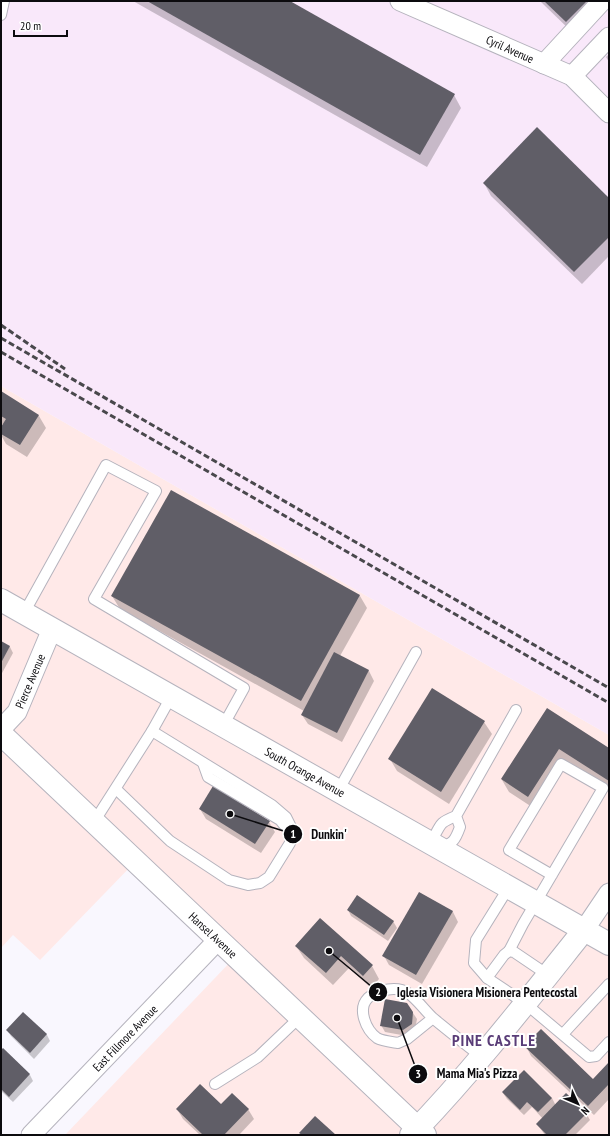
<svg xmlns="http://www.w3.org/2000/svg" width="610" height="1136" font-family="'PT Sans Narrow',sans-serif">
  <rect width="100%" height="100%" fill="#f9f7fe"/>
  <path fill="#ffe9e8" d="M1,386L609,735V1135H65L235,957L135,862L40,960L13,935L1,948Z"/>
  <path fill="#f9e8fa" d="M1,1H609V735L1,386Z"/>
  <g fill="#0003">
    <path d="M133,1H288L454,95L461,108L427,167Z"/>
    <path d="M540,1H606L574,34Z"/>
    <path d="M609,54V62L606,57Z"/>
    <path d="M484,183L609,199V256L582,284L491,196Z"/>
    <path d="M1,392L39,416L46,428L27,457L6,444L1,435V429L3,425L1,423Z"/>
    <path d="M171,491L360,596L367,608L340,656L369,671L374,681L342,742L308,724L302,715L304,711L120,609L112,596Z"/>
    <path d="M1,642L10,647L13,653L1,675Z"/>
    <path d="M547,710L609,749V788L566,761L535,809L509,792L502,780Z"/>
    <path d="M484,722L492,734L449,804L397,771L390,759Z"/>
    <path d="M200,809L269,822L275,832L261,853L206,819Z"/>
    <path d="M420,893L453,912L458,922L422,984L389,965L384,956Z"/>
    <path d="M348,910L393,921L397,928L388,941L351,916Z"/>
    <path d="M320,919L372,966L379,979L371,988L349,968L333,985L304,958L296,946Z"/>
    <path d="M23,1013L47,1035L50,1041L34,1059L11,1036L7,1030Z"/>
    <path d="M413,1013L417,1019L415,1030L407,1036L385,1032L381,1025Z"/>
    <path d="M526,1046L593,1080L609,1064V1099L594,1115L531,1056Z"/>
    <path d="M3,1049L30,1075L33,1081L13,1102L1,1091V1051Z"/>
    <path d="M503,1093L552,1098L556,1106L586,1113L590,1120L575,1135H545L537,1124L543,1119L532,1107L524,1115L507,1099Z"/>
    <path d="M221,1105L248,1109L254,1119L239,1135H200L183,1119L177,1109Z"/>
  </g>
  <g fill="#605e67">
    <path d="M147,1H290L455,94L420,155Z"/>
    <path d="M544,1H587L566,22Z"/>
    <path d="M537,127L609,198V237L574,272L483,183Z"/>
    <path d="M1,391L39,415L20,445L1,434V427L6,419L1,416Z"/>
    <path d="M171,490L360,595L301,701L111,596Z"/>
    <path d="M1,641L10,646L1,663Z"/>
    <path d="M334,652L369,670L337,733L301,715Z"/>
    <path d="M432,688L485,721L441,792L388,759Z"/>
    <path d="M547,708L609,748V781L559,749L528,797L501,779Z"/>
    <path d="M213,786L270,821L255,844L199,809Z"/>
    <path d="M419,892L453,911L416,975L382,956Z"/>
    <path d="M357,895L394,921L384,935L347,910Z"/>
    <path d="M320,918L373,965L363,976L341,956L326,973L295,946Z"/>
    <path d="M385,999L407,1003L413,1012L412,1024L403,1030L380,1026Z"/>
    <path d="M23,1012L47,1034L30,1053L6,1030Z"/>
    <path d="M541,1029L593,1079L609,1062V1084L588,1106L524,1046Z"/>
    <path d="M3,1048L30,1074L9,1097L1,1089V1050Z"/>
    <path d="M524,1070L552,1098L538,1112L527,1102L520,1110L502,1092Z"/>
    <path d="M200,1084L221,1104L232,1093L249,1109L224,1135H201L202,1134L176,1109Z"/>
    <path d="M566,1093L587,1113L565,1135H547L536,1124Z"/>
    <path d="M315,1116L336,1135H302L299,1133Z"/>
  </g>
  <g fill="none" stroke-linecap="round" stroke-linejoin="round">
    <g stroke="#b5b3bd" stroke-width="12">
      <g id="lane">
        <path d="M1,15L4,1"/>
        <path d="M24,613L106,465L156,491L94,599L244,688L223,726"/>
        <path d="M203,763L208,777L280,820L284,825"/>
        <path d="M116,789L170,841L229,880L248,885L260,883L269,877L290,843L291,837V827L286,817L272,805L152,731"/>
        <path d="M338,791L416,652"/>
        <path d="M456,816L460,827C455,841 453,843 440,848L434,837C441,823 441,822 456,816L516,710"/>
        <path d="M94,822L152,731L171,697"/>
        <path d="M509,887L476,940L474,963L487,978L526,1004L589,1057L596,1056L609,1042"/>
        <path d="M509,951L523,924L603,788L561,764L509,850L552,875"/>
        <path d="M487,978L504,955L509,951L514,952L548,975"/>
        <path d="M433,1018L407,1039L398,1043C392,1042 382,1041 377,1038C366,1030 357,1009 368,998C378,989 398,986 408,993C418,1000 425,1011 434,1019C450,1032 466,1045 482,1057"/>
        <path d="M563,1034L609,984"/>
        <path d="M215,1084L258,1057L300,1017"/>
      </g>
    </g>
    <g stroke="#b5b3bd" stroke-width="21">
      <g id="street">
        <path d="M400,1L572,76L609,113"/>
        <path d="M544,64L602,1"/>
        <path d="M572,76L609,37"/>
        <path d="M1,729L17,712L52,629"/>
        <path d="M584,930L609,893"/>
        <path d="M31,1135L218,940"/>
      </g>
    </g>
    <g stroke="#b5b3bd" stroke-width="24">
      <path id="secondary" d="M411,1135C473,1071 528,1000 584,930"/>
    </g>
    <g stroke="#b5b3bd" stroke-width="24">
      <g id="primary">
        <path d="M1,600L609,944"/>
        <path d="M1,734L425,1135"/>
      </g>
    </g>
    <use href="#lane" stroke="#fff" stroke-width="10"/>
    <use href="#street" stroke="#fff" stroke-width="19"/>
    <use href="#secondary" stroke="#fff" stroke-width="22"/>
    <use href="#primary" stroke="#fff" stroke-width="22"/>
    <g stroke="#49484c" stroke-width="3" stroke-dasharray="6 3" stroke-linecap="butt">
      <path d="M1,325L65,369"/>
      <path d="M1,338L609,688"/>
      <path d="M1,352L609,703"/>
    </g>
  </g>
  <g text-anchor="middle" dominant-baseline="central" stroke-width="4" stroke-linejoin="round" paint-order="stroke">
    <g font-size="12" fill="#0c0b0e" stroke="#fff">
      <text transform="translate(510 49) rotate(24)">Cyril Avenue</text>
      <text transform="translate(30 681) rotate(-67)">Pierce Avenue</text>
      <text transform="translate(305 772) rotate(29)">South Orange Avenue</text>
      <text transform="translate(213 935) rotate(43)">Hansel Avenue</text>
      <text transform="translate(125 1038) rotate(-46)">East Fillmore Avenue</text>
    </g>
    <g font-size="16" font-weight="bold" letter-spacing="1" fill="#593c77" stroke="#fff">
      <text x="494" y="1040">PINE CASTLE</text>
    </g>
  </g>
  <path fill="none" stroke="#0c0b0e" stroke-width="1.5" d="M230 814L293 834M329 951L378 992M397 1018L418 1074"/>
  <g fill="#0c0b0e" stroke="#fff" stroke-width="1.5">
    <circle cx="230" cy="814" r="4"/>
    <circle cx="329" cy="951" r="4"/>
    <circle cx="397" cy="1018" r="4"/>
    <circle cx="293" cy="834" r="10"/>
    <circle cx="378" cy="992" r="10"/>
    <circle cx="418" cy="1074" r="10"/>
  </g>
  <g font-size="12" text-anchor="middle" font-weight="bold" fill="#fff">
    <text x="293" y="838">1</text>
    <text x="378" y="996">2</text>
    <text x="418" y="1078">3</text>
  </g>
  <g font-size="13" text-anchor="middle" font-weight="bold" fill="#0c0b0e" stroke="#fff" stroke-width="4" stroke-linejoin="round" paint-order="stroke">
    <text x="329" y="839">Dunkin'</text>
    <text x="487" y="997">Iglesia Visionera Misionera Pentecostal</text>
    <text x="477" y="1078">Mama Mia's Pizza</text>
  </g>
  <rect width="610" height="1136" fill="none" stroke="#0c0b0e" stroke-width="4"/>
  <g transform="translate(578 1104) rotate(134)" stroke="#ffffff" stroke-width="3" paint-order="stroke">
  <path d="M0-3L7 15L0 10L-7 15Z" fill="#0c0b0e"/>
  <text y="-6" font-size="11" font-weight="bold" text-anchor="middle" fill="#0c0b0e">N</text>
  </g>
  <path d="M14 30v6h53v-6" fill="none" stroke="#0c0b0e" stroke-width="2"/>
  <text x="20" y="30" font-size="12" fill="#0c0b0e" stroke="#ffffff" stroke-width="3" paint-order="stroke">20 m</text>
</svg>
